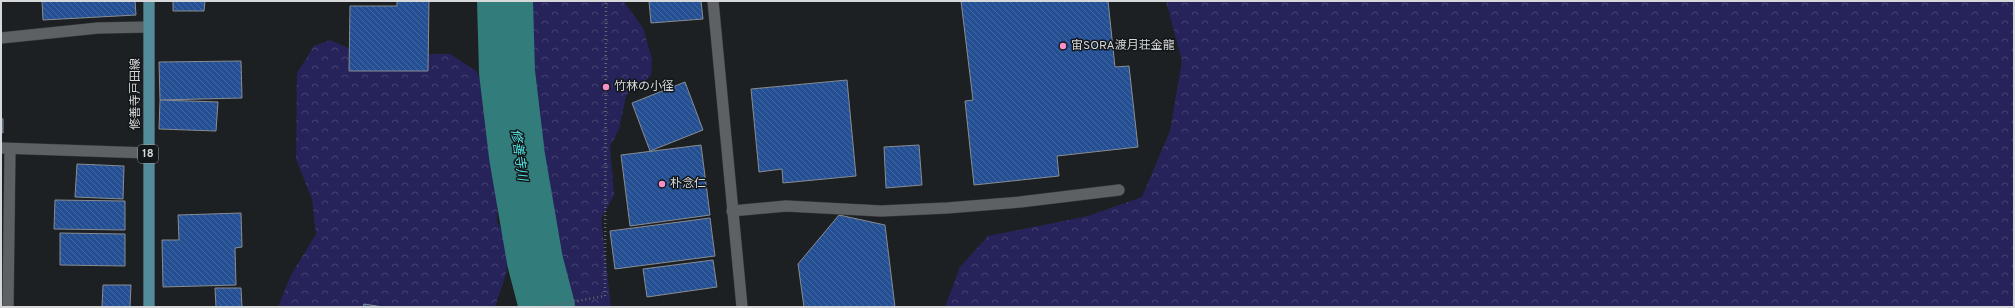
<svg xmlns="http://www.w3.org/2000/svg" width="2015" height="308" font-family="Overpass,'Noto Sans JP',sans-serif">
  <defs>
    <pattern id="forest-crowns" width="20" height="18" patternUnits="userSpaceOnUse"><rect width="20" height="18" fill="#26235a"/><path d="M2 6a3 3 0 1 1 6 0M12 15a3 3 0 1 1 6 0" fill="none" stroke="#454271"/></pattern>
    <pattern id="building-back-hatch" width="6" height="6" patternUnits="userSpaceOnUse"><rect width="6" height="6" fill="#244f93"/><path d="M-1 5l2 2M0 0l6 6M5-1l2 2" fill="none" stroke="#4368a2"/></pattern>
  </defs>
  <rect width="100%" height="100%" fill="#1d2022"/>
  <g fill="url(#forest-crowns)">
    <path d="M518,1H623L643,28L652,59L651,75L642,84L632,89L626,96L619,129L610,146L614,195L601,219L611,307H564C541,206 516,106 518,1Z"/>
    <path d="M1166,1H2014V307H945L960,267L988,236L1088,216L1142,197L1170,131L1182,61Z"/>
    <path d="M330,40L371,58L410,54H450L476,71L492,103L501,141L497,222L509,242L506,274L495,307H278L291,275L316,234L312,199L296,159L297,73L314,46Z"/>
  </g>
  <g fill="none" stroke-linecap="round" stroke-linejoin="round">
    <path stroke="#327c7c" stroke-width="56" d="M505,1L507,72L517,156L535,261L547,307"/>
  </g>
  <g fill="url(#building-back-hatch)" stroke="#898c90">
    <path d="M42,1H135L136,15L43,20Z"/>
    <path d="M173,1H205L204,11H173Z"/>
    <path d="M397,1H429L428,71H349L350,6H397Z"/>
    <path d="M649,1H701L703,19L651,23Z"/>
    <path d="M961,1H1108L1115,67L1129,66L1138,147L1057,156L1059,176L974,185L965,101L973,100Z"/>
    <path d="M241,61L242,98L160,100L159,62Z"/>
    <path d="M847,80L856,176L783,183L782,169L759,172L751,89Z"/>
    <path d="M685,82L703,130L650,151L632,103Z"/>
    <path d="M160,100L218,102L216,131L159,129Z"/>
    <path d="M1,118L3,119V133L1,132Z"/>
    <path d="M701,145L710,215L630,226L621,155Z"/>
    <path d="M919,145L922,185L886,188L884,147Z"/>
    <path d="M77,164L124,166L123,199L75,197Z"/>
    <path d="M55,200L125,201V230L54,229Z"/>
    <path d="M241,213L242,247L235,248L236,285L163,287L162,240H179L178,215Z"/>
    <path d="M839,215L885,225L895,307H804L798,264Z"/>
    <path d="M710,218L715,256L615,269L610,231Z"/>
    <path d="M60,233L125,234V266L60,265Z"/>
    <path d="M713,260L717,287L647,297L643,269Z"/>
    <path d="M103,285H131L130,307H102Z"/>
    <path d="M215,288H241L242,307H216Z"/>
    <path d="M364,304L383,307H363Z"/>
  </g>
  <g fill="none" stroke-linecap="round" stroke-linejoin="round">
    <g stroke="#393b3d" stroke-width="12">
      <path id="service" d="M1,38L98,28L149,27"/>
    </g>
    <g stroke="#393b3d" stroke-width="12">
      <g id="minor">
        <path d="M713,1L742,307"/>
        <path d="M1,148L148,153"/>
        <path d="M732,211L786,206L881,211L947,208L1020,202L1119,190"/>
        <path d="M8,307L10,149"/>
      </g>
    </g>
    <g stroke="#393b3d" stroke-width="12">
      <path id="primary" d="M149,1V307"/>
    </g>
    <path stroke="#646769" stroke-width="2.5" stroke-dasharray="1 3" stroke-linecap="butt" d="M542,307L605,296L606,1"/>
    <use href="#service" stroke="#5d6163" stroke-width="11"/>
    <use href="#minor" stroke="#5d6163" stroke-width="11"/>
    <use href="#primary" stroke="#538d9c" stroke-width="11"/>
  </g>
  <g fill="#f890cc" stroke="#141719" stroke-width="1.5">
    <circle cx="1063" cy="46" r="4"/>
    <circle cx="606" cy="87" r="4"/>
    <circle cx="662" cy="184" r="4"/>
  </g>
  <g text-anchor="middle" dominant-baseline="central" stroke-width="3" stroke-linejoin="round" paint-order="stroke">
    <rect fill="#141719" stroke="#9c9ea0" stroke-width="1" x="138" y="145" width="20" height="18" rx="3"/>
    <g font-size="11" font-weight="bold" fill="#d6d8da">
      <text x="148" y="154">18</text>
    </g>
    <g font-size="12" fill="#d6d8da" stroke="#141719" text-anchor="start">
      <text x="1071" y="46">宙SORA渡月荘金龍</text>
      <text x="614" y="87">竹林の小径</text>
      <text x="670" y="184">朴念仁</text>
    </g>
    <g font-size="12" fill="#d6d8da" stroke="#141719">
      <text transform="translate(136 94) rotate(-90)">修善寺戸田線</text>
    </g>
    <g font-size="13" font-style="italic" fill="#54e4e4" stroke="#141719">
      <text transform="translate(518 155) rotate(82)">修善寺川</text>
    </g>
  </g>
  <rect width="2015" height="308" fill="none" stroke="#d6d8da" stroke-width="4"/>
</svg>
